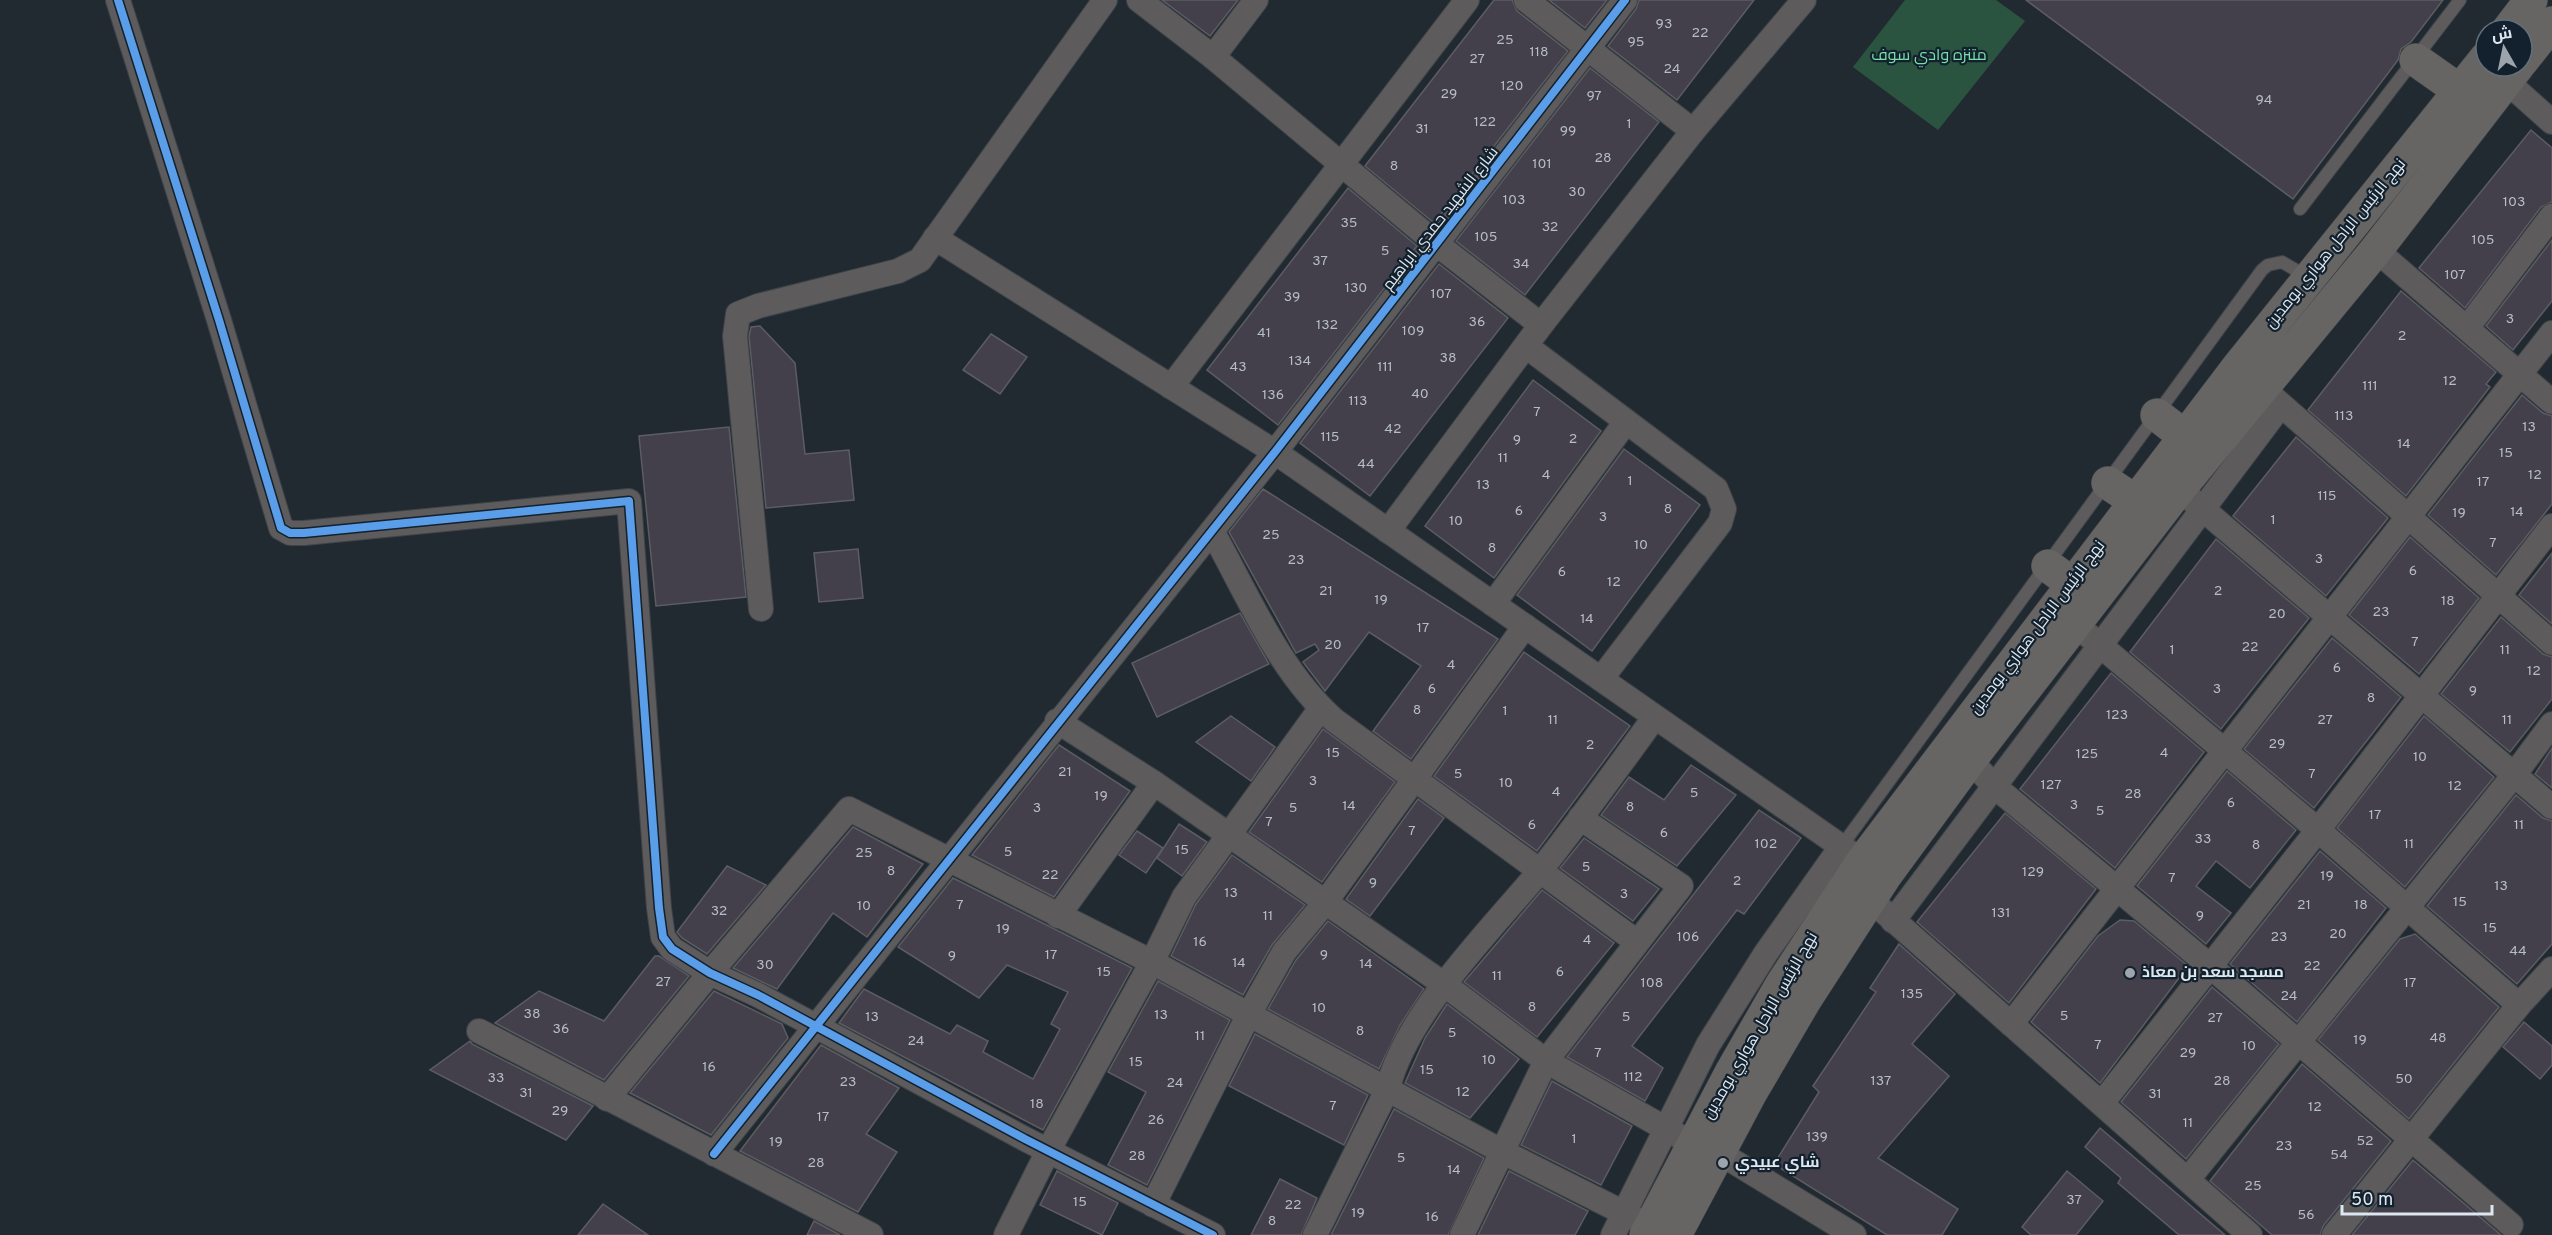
<svg xmlns="http://www.w3.org/2000/svg" width="2552" height="1235" font-family="Overpass,Cairo,sans-serif">
  <rect width="100%" height="100%" fill="#222a31"/>
  <path fill="#2b5440" d="M1905,0H1996L2025,21L1938,130L1853,67Z"/>
  <g fill="#433f4b" stroke="#5c5d62" stroke-width="1.5">
    <path d="M1162,0H1238L1210,36Z"/>
    <path d="M1494,0H1512L1517,11L1568,51L1434,223L1365,166Z"/>
    <path d="M1549,0H1607L1585,28Z"/>
    <path d="M1639,0H1754L1677,100L1608,46L1636,9Z"/>
    <path d="M2026,0H2443L2411,42L2401,49L2398,60L2293,199Z"/>
    <path d="M1590,68L1659,122L1525,295L1456,241Z"/>
    <path d="M2531,130L2552,148V202L2541,207L2465,308L2419,268Z"/>
    <path d="M1348,188L1417,246L1278,425L1207,370Z"/>
    <path d="M2552,240V301L2513,350L2486,326Z"/>
    <path d="M1439,264L1508,318L1370,496L1300,443Z"/>
    <path d="M2401,291L2496,372L2486,384L2490,387L2406,496L2308,410Z"/>
    <path d="M760,326L795,363L805,454L849,450L854,500L766,508L749,336L751,327Z"/>
    <path d="M991,334L1027,357L1000,394L963,370Z"/>
    <path d="M1533,380L1601,431L1494,578L1425,526Z"/>
    <path d="M2522,395L2543,413L2552,416V504L2496,575L2428,515Z"/>
    <path d="M729,427L746,597L656,606L639,436Z"/>
    <path d="M2296,437L2388,518L2326,596L2233,516Z"/>
    <path d="M1624,449L1700,505L1592,651L1517,595Z"/>
    <path d="M1263,489L1498,639L1411,759L1373,731L1421,666L1369,632L1325,691L1303,662L1319,650L1315,644L1296,653L1229,532Z"/>
    <path d="M2410,537L2479,598L2419,674L2349,615Z"/>
    <path d="M2216,539L2309,618L2221,729L2130,652Z"/>
    <path d="M858,549L863,598L819,602L814,553Z"/>
    <path d="M2552,553V624L2519,595Z"/>
    <path d="M1240,613L1269,664L1157,717L1132,663Z"/>
    <path d="M2501,617L2543,654L2552,657V699L2510,752L2441,694Z"/>
    <path d="M2332,638L2401,697L2314,808L2244,749Z"/>
    <path d="M1524,652L1630,726L1537,851L1434,776Z"/>
    <path d="M2111,673L2204,752L2115,868L2020,789Z"/>
    <path d="M1231,716L1275,747L1251,781L1196,742Z"/>
    <path d="M2424,716L2494,777L2405,887L2337,828Z"/>
    <path d="M1323,729L1395,782L1322,882L1249,832Z"/>
    <path d="M1059,745L1130,791L1054,897L972,855Z"/>
    <path d="M2552,748V788L2535,774Z"/>
    <path d="M1691,765L1736,795L1677,866L1601,815L1629,777L1664,800Z"/>
    <path d="M2227,771L2296,830L2250,888L2216,861L2196,886L2231,913L2206,944L2137,886Z"/>
    <path d="M2516,795L2543,818L2552,821V944L2517,984L2427,906Z"/>
    <path d="M1418,799L1444,818L1370,916L1346,899Z"/>
    <path d="M1759,810L1801,838L1744,914L1737,910L1632,1046L1663,1068L1645,1101L1567,1057Z"/>
    <path d="M2005,813L2096,889L2009,1003L1917,922Z"/>
    <path d="M1179,824L1207,842L1182,876L1157,858Z"/>
    <path d="M853,827L923,864L867,937L833,913L777,989L733,968Z"/>
    <path d="M1137,831L1163,848L1146,873L1119,855Z"/>
    <path d="M1584,838L1659,889L1633,921L1560,868Z"/>
    <path d="M2320,851L2386,908L2297,1022L2230,964Z"/>
    <path d="M1232,855L1305,905L1272,945L1243,995L1171,956L1196,904Z"/>
    <path d="M727,866L766,885L707,954L682,938L677,932Z"/>
    <path d="M953,878L1132,968L1043,1130L839,1023L864,989L950,1034L957,1025L988,1041L983,1052L1033,1079L1060,1029L1051,1024L1068,992L1007,965L979,998L898,947Z"/>
    <path d="M1542,890L1614,943L1537,1037L1464,982Z"/>
    <path d="M2120,920L2134,921L2188,966L2100,1083L2031,1022L2098,936Z"/>
    <path d="M1328,921L1424,989L1400,1025L1379,1069L1268,1009L1296,960Z"/>
    <path d="M2415,934L2499,1007L2409,1119L2318,1040L2400,939Z"/>
    <path d="M1899,944L1955,994L1912,1044L1949,1076L1878,1158L1958,1209L1942,1235H1887L1774,1164L1819,1092L1813,1086L1876,992L1870,988Z"/>
    <path d="M655,956H659L689,976L604,1080L495,1023L539,991L604,1021Z"/>
    <path d="M1158,981L1230,1020L1147,1185L1108,1165L1146,1092L1108,1072Z"/>
    <path d="M2212,987L2279,1044L2186,1159L2121,1102Z"/>
    <path d="M714,991L782,1024L788,1038L711,1135L630,1093Z"/>
    <path d="M1447,1004L1519,1059L1470,1118L1405,1083L1425,1038Z"/>
    <path d="M2524,1022L2552,1046V1065L2540,1079L2503,1047Z"/>
    <path d="M1255,1034L1368,1095L1344,1145L1229,1086Z"/>
    <path d="M470,1041L472,1044L593,1106L566,1140L430,1070Z"/>
    <path d="M821,1045L899,1088L866,1134L897,1152L858,1212L740,1151Z"/>
    <path d="M2302,1064L2391,1141L2323,1226L2320,1235H2272L2210,1181Z"/>
    <path d="M1552,1081L1632,1126L1601,1185L1521,1145Z"/>
    <path d="M1394,1109L1484,1158L1448,1235H1331Z"/>
    <path d="M2100,1128L2190,1205L2225,1235H2179L2118,1183L2121,1178L2085,1147Z"/>
    <path d="M2413,1160L2501,1235H2352Z"/>
    <path d="M1057,1171L1118,1203L1102,1235L1040,1205Z"/>
    <path d="M1509,1171L1588,1211L1575,1235H1478Z"/>
    <path d="M2067,1171L2103,1201L2076,1235H2031L2022,1227Z"/>
    <path d="M1280,1179L1317,1198L1301,1235H1251Z"/>
    <path d="M603,1204L648,1235H578Z"/>
    <path d="M814,1221L840,1235H807Z"/>
  </g>
  <g fill="none" stroke-linecap="round" stroke-linejoin="round">
    <g stroke="#3e444a" stroke-width="14">
      <g id="service">
        <path d="M2300,209L2460,0"/>
        <path d="M1841,847L2262,270L2268,265L2282,262L2308,277"/>
      </g>
    </g>
    <g stroke="#3e444a" stroke-width="26">
      <g id="minor">
        <path d="M118,0L219,320L281,528L290,533H304L629,501L659,908L663,937L672,949L710,973L758,995L1025,1139L1213,1235"/>
        <path d="M1139,0L1213,57"/>
        <path d="M1256,0L1213,57L1438,245L1541,325"/>
        <path d="M1526,0L1693,131"/>
        <path d="M2506,81L2552,122"/>
        <path d="M935,238L1275,452L1875,870"/>
        <path d="M2376,250L2552,402"/>
        <path d="M2467,328L2552,216"/>
        <path d="M1526,346L1716,489L1724,509L1720,523L1601,679"/>
        <path d="M1171,387L1467,0"/>
        <path d="M2270,395L2552,643"/>
        <path d="M2191,499L2552,807"/>
        <path d="M1212,531C1248,595 1278,670 1334,720L1637,942"/>
        <path d="M1388,531L1541,325L1693,131L1804,0"/>
        <path d="M1493,604L1625,423"/>
        <path d="M761,609L735,336L738,314L758,306L898,271L920,260L1105,0"/>
        <path d="M2088,635L2318,830L2519,1005"/>
        <path d="M1057,721L1154,783L1445,985L1546,1061L1693,1144"/>
        <path d="M1970,760L1994,786L2210,966L2511,1225"/>
        <path d="M1882,910L2250,1235"/>
        <path d="M1058,916L1154,783"/>
        <path d="M1893,921L2281,405"/>
        <path d="M2011,1024L2552,333"/>
        <path d="M479,1031L871,1235"/>
        <path d="M607,1099L710,973L849,809L1152,962L1503,1152L1650,1226"/>
        <path d="M2102,1103L2318,830L2552,526"/>
        <path d="M1718,1152L1854,1235"/>
        <path d="M714,1154L1275,452L1625,0"/>
        <path d="M2189,1178L2514,775L2552,724"/>
        <path d="M1153,1205L1248,1016L1284,952L1324,904L1525,626"/>
        <path d="M1006,1235L1048,1151L1152,962L1184,897L1321,708"/>
        <path d="M1315,1235L1388,1088C1406,1014 1490,931 1539,872C1579,822 1616,770 1654,718"/>
        <path d="M1462,1235L1546,1061L1681,886L1580,818"/>
        <path d="M1613,1235L1708,1045L1766,953L1841,847"/>
        <path d="M2334,1235L2519,1005L2552,969"/>
      </g>
    </g>
    <g stroke="#3e444a" stroke-width="34">
      <g id="primary">
        <path d="M2508,30L2531,0"/>
        <path d="M2416,60L2460,91"/>
        <path d="M2522,61L2552,23"/>
        <path d="M2157,415L2201,449"/>
        <path d="M2108,483L2135,501"/>
        <path d="M2048,566L2089,596"/>
        <path d="M1646,1235L1732,1071L1782,984L1862,862L2238,367L2486,58"/>
        <path d="M1675,1235L1750,1094L1805,1000L1885,876L1970,760L2179,489L2376,250L2518,66"/>
      </g>
    </g>
    <use href="#service" stroke="#5d5b5c" stroke-width="12"/>
    <use href="#minor" stroke="#5d5b5c" stroke-width="24"/>
    <use href="#primary" stroke="#666564" stroke-width="33"/>
    <g stroke="#12212d" stroke-width="11">
      <g id="cycleway">
        <path d="M118,0L219,320L281,528L290,533H304L629,501L659,908L663,937L672,949L710,973L758,995L1025,1139L1213,1235"/>
        <path d="M714,1154L1275,452L1625,0"/>
      </g>
    </g>
    <use href="#cycleway" stroke="#5a9eea" stroke-width="8"/>
  </g>
  <g fill="#9ca5ac" stroke="#12212d" stroke-width="2">
    <circle cx="2130" cy="973" r="6"/>
    <circle cx="1723" cy="1163" r="6"/>
  </g>
  <g text-anchor="middle" dominant-baseline="central" stroke-width="4.5" stroke-linejoin="round" paint-order="stroke">
    <g font-size="14" fill="#b6bdc6">
      <text x="1664" y="24">93</text>
      <text x="1700" y="33">22</text>
      <text x="1505" y="40">25</text>
      <text x="1636" y="42">95</text>
      <text x="1539" y="52">118</text>
      <text x="1477" y="59">27</text>
      <text x="1672" y="69">24</text>
      <text x="1512" y="86">120</text>
      <text x="1449" y="94">29</text>
      <text x="1594" y="96">97</text>
      <text x="2264" y="100">94</text>
      <text x="1485" y="122">122</text>
      <text x="1629" y="124">1</text>
      <text x="1422" y="129">31</text>
      <text x="1568" y="131">99</text>
      <text x="1603" y="158">28</text>
      <text x="1542" y="164">101</text>
      <text x="1394" y="166">8</text>
      <text x="1577" y="192">30</text>
      <text x="1514" y="200">103</text>
      <text x="2514" y="202">103</text>
      <text x="1349" y="223">35</text>
      <text x="1550" y="227">32</text>
      <text x="1486" y="237">105</text>
      <text x="2483" y="240">105</text>
      <text x="1385" y="251">5</text>
      <text x="1320" y="261">37</text>
      <text x="1521" y="264">34</text>
      <text x="2455" y="275">107</text>
      <text x="1356" y="288">130</text>
      <text x="1441" y="294">107</text>
      <text x="1292" y="297">39</text>
      <text x="2510" y="319">3</text>
      <text x="1477" y="322">36</text>
      <text x="1327" y="325">132</text>
      <text x="1413" y="331">109</text>
      <text x="1264" y="333">41</text>
      <text x="2402" y="336">2</text>
      <text x="1448" y="358">38</text>
      <text x="1300" y="361">134</text>
      <text x="1238" y="367">43</text>
      <text x="1385" y="367">111</text>
      <text x="2450" y="381">12</text>
      <text x="2370" y="386">111</text>
      <text x="1420" y="394">40</text>
      <text x="1273" y="395">136</text>
      <text x="1358" y="401">113</text>
      <text x="1537" y="412">7</text>
      <text x="2344" y="416">113</text>
      <text x="2529" y="427">13</text>
      <text x="1393" y="429">42</text>
      <text x="1330" y="437">115</text>
      <text x="1573" y="439">2</text>
      <text x="1517" y="440">9</text>
      <text x="2404" y="444">14</text>
      <text x="2506" y="453">15</text>
      <text x="1503" y="458">11</text>
      <text x="1366" y="464">44</text>
      <text x="1546" y="475">4</text>
      <text x="2535" y="475">12</text>
      <text x="1630" y="481">1</text>
      <text x="2483" y="482">17</text>
      <text x="1483" y="485">13</text>
      <text x="2327" y="496">115</text>
      <text x="1668" y="509">8</text>
      <text x="1519" y="511">6</text>
      <text x="2517" y="512">14</text>
      <text x="2459" y="513">19</text>
      <text x="1603" y="517">3</text>
      <text x="2273" y="520">1</text>
      <text x="1456" y="521">10</text>
      <text x="1271" y="535">25</text>
      <text x="2493" y="543">7</text>
      <text x="1641" y="545">10</text>
      <text x="1492" y="548">8</text>
      <text x="2319" y="559">3</text>
      <text x="1296" y="560">23</text>
      <text x="2413" y="571">6</text>
      <text x="1562" y="572">6</text>
      <text x="1614" y="582">12</text>
      <text x="1326" y="591">21</text>
      <text x="2218" y="591">2</text>
      <text x="1381" y="600">19</text>
      <text x="2448" y="601">18</text>
      <text x="2381" y="612">23</text>
      <text x="2277" y="614">20</text>
      <text x="1587" y="619">14</text>
      <text x="1423" y="628">17</text>
      <text x="2415" y="642">7</text>
      <text x="1333" y="645">20</text>
      <text x="2250" y="647">22</text>
      <text x="2172" y="650">1</text>
      <text x="2505" y="650">11</text>
      <text x="1451" y="665">4</text>
      <text x="2337" y="668">6</text>
      <text x="2534" y="671">12</text>
      <text x="1432" y="689">6</text>
      <text x="2217" y="689">3</text>
      <text x="2473" y="691">9</text>
      <text x="2371" y="698">8</text>
      <text x="1417" y="710">8</text>
      <text x="1505" y="711">1</text>
      <text x="2117" y="715">123</text>
      <text x="1553" y="720">11</text>
      <text x="2325" y="720">27</text>
      <text x="2507" y="720">11</text>
      <text x="2277" y="744">29</text>
      <text x="1590" y="745">2</text>
      <text x="1333" y="753">15</text>
      <text x="2164" y="753">4</text>
      <text x="2087" y="754">125</text>
      <text x="2420" y="757">10</text>
      <text x="1065" y="772">21</text>
      <text x="1458" y="774">5</text>
      <text x="2312" y="774">7</text>
      <text x="1313" y="781">3</text>
      <text x="1506" y="783">10</text>
      <text x="2051" y="785">127</text>
      <text x="2455" y="786">12</text>
      <text x="1556" y="792">4</text>
      <text x="1694" y="793">5</text>
      <text x="2133" y="794">28</text>
      <text x="1101" y="796">19</text>
      <text x="2231" y="803">6</text>
      <text x="2074" y="805">3</text>
      <text x="1349" y="806">14</text>
      <text x="1630" y="807">8</text>
      <text x="1037" y="808">3</text>
      <text x="1293" y="808">5</text>
      <text x="2100" y="811">5</text>
      <text x="2375" y="815">17</text>
      <text x="1269" y="822">7</text>
      <text x="1532" y="825">6</text>
      <text x="2519" y="825">11</text>
      <text x="1412" y="831">7</text>
      <text x="1664" y="833">6</text>
      <text x="2203" y="839">33</text>
      <text x="1766" y="844">102</text>
      <text x="2409" y="844">11</text>
      <text x="2256" y="845">8</text>
      <text x="1182" y="850">15</text>
      <text x="1008" y="852">5</text>
      <text x="864" y="853">25</text>
      <text x="1586" y="867">5</text>
      <text x="891" y="871">8</text>
      <text x="2033" y="872">129</text>
      <text x="1050" y="875">22</text>
      <text x="2327" y="876">19</text>
      <text x="2172" y="878">7</text>
      <text x="1737" y="881">2</text>
      <text x="1373" y="883">9</text>
      <text x="2501" y="886">13</text>
      <text x="1231" y="893">13</text>
      <text x="1624" y="894">3</text>
      <text x="2460" y="902">15</text>
      <text x="960" y="905">7</text>
      <text x="2304" y="905">21</text>
      <text x="2361" y="905">18</text>
      <text x="864" y="906">10</text>
      <text x="719" y="911">32</text>
      <text x="2001" y="913">131</text>
      <text x="1268" y="916">11</text>
      <text x="2200" y="916">9</text>
      <text x="2490" y="928">15</text>
      <text x="1003" y="929">19</text>
      <text x="2338" y="934">20</text>
      <text x="1688" y="937">106</text>
      <text x="2279" y="937">23</text>
      <text x="1587" y="940">4</text>
      <text x="1200" y="942">16</text>
      <text x="2518" y="951">44</text>
      <text x="1051" y="955">17</text>
      <text x="1324" y="955">9</text>
      <text x="952" y="956">9</text>
      <text x="1239" y="963">14</text>
      <text x="1366" y="964">14</text>
      <text x="765" y="965">30</text>
      <text x="2312" y="966">22</text>
      <text x="1104" y="972">15</text>
      <text x="1560" y="972">6</text>
      <text x="1497" y="976">11</text>
      <text x="663" y="982">27</text>
      <text x="1652" y="983">108</text>
      <text x="2410" y="983">17</text>
      <text x="1912" y="994">135</text>
      <text x="2289" y="996">24</text>
      <text x="1532" y="1007">8</text>
      <text x="1319" y="1008">10</text>
      <text x="532" y="1014">38</text>
      <text x="1161" y="1015">13</text>
      <text x="2064" y="1016">5</text>
      <text x="872" y="1017">13</text>
      <text x="1626" y="1017">5</text>
      <text x="2215" y="1018">27</text>
      <text x="561" y="1029">36</text>
      <text x="1360" y="1031">8</text>
      <text x="1452" y="1033">5</text>
      <text x="1200" y="1036">11</text>
      <text x="2438" y="1038">48</text>
      <text x="2360" y="1040">19</text>
      <text x="916" y="1041">24</text>
      <text x="2098" y="1045">7</text>
      <text x="2249" y="1046">10</text>
      <text x="1598" y="1053">7</text>
      <text x="2188" y="1053">29</text>
      <text x="1489" y="1060">10</text>
      <text x="1136" y="1062">15</text>
      <text x="709" y="1067">16</text>
      <text x="1427" y="1070">15</text>
      <text x="1633" y="1077">112</text>
      <text x="496" y="1078">33</text>
      <text x="2404" y="1079">50</text>
      <text x="1881" y="1081">137</text>
      <text x="2222" y="1081">28</text>
      <text x="848" y="1082">23</text>
      <text x="1175" y="1083">24</text>
      <text x="1463" y="1092">12</text>
      <text x="526" y="1093">31</text>
      <text x="2155" y="1094">31</text>
      <text x="1037" y="1104">18</text>
      <text x="1333" y="1106">7</text>
      <text x="2315" y="1107">12</text>
      <text x="560" y="1111">29</text>
      <text x="823" y="1117">17</text>
      <text x="1156" y="1120">26</text>
      <text x="2188" y="1123">11</text>
      <text x="1817" y="1137">139</text>
      <text x="1574" y="1139">1</text>
      <text x="2365" y="1141">52</text>
      <text x="776" y="1142">19</text>
      <text x="2284" y="1146">23</text>
      <text x="2339" y="1155">54</text>
      <text x="1137" y="1156">28</text>
      <text x="1401" y="1158">5</text>
      <text x="816" y="1163">28</text>
      <text x="1454" y="1170">14</text>
      <text x="2253" y="1186">25</text>
      <text x="2074" y="1200">37</text>
      <text x="1080" y="1202">15</text>
      <text x="1293" y="1205">22</text>
      <text x="1358" y="1213">19</text>
      <text x="2306" y="1215">56</text>
      <text x="1432" y="1217">16</text>
      <text x="1272" y="1221">8</text>
    </g>
    <g font-size="16" fill="#76e0a8" stroke="#12212d">
      <text x="1929" y="56">متنزه وادي سوف</text>
    </g>
    <g font-size="16" fill="#dde7ef" stroke="#12212d">
      <text transform="translate(1441 219) rotate(-52)">شارع الشهيد حمدي ابراهيم</text>
      <text transform="translate(2336 244) rotate(-51)">نهج الرئيس الراحل هواري بومدين</text>
      <text transform="translate(2038 628) rotate(-53)">نهج الرئيس الراحل هواري بومدين</text>
      <text transform="translate(1761 1026) rotate(-60)">نهج الرئيس الراحل هواري بومدين</text>
    </g>
    <g font-size="16" font-weight="bold" fill="#dde7ef" stroke="#12212d" text-anchor="start">
      <text x="2142" y="973">مسجد سعد بن معاذ</text>
      <text x="1735" y="1163">شاي عبيدي</text>
    </g>
  </g>
  <g transform="translate(2504 48) rotate(351)"><circle r="28" fill="#12212d" stroke="#63707b" stroke-width="1.5"/>
  <path d="M0-4.5L10 22L0 15L-10 22Z" fill="#9ca5ac"/>
  <text y="-9" font-size="16" font-weight="bold" text-anchor="middle" fill="#dde7ef">ش</text>
  </g>
  <path d="M2342 1205v9h150v-9" fill="none" stroke="#dde7ef" stroke-width="3"/>
  <text x="2351" y="1205" font-size="18" fill="#dde7ef" stroke="#12212d" stroke-width="4.5" paint-order="stroke">50 m</text>
</svg>
